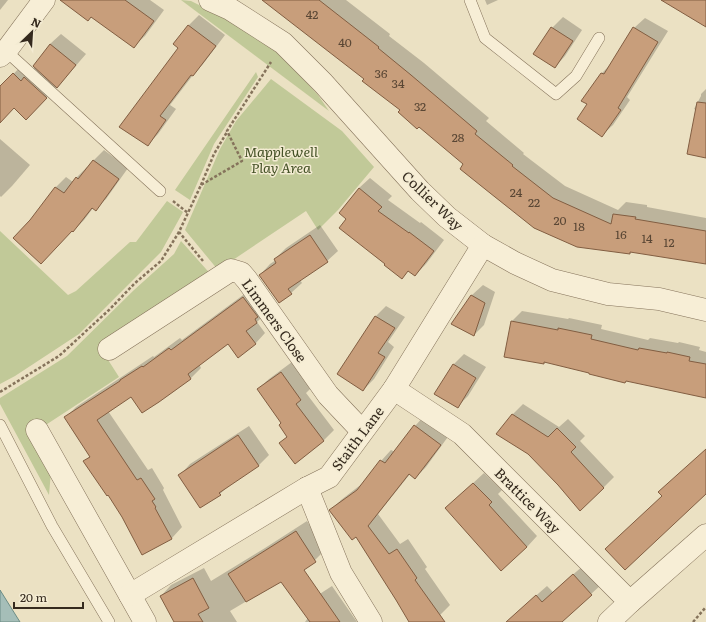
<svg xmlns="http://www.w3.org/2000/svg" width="706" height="622" font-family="Literata,serif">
  <rect width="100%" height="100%" fill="#ebe1c3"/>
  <g fill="#c1c998">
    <path d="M181,0L191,1L221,16L261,39L282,56L318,95L329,111Z"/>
    <path d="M256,72L258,77L214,144L190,200L175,190Z"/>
    <path d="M271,79L342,131L374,167L338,210L318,230L306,211L218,270L185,230L220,149L236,121Z"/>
    <path d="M167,201L183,212L161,252L79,334L15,376L0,384V231L68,295L76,291L130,242H136Z"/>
    <path d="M181,241L214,278L103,352L119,377L38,430L52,460L49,495L0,404V398L67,356L134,290L174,254Z"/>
  </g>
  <path fill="#a5beb8" stroke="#6c8c85" d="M0,590L20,622H0Z"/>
  <g fill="#0003">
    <path d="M0,0H8L0,10Z"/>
    <path d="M68,0H150L164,10L145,36L134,46Z"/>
    <path d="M264,0H346L390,34L389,36L424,63L489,118L486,121L524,153L523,154L565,186L618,210L626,202L647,205V207L706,218V263L632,251L630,253L465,164L365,79Z"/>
    <path d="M485,0H498L487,5Z"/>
    <path d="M199,15L225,35L203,64L193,75L170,105L176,109L158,134L147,145L180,48L188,26Z"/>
    <path d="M563,17L582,30L565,56L555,67L552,28Z"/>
    <path d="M645,18L668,31L627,97L630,100L613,125L602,135L588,104L602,73L613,62L634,28Z"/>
    <path d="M61,34L86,54L67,76L26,118L14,107L0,106V88L24,63L31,71L35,67L34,66L50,44Z"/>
    <path d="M706,89V157L696,110L694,109L701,96V94Z"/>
    <path d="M0,139L30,165L12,186L1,197L0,196Z"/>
    <path d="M104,150L128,168L106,199L95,209L93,208L84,220L73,231L31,221L56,187L66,177L73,182L77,177L87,167L88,168L93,161Z"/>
    <path d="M370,178L392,196L388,200L420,223L421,222L444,240L426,264L415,275L409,270L402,277L387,264L348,218L340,212L359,188Z"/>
    <path d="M320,225L338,251L327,261L300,280L302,283L291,293L260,275L270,264L276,260L275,259L286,248Z"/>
    <path d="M483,285L495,292L484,325L474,335L453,324L472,295Z"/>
    <path d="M254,287L267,312L257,322L265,333L255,344L228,343L199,364L201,368L191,378L158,402L131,396L108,411L148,470L152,468L164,488L163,490L182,527L172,538L142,553L122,516L109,494L85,461L90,456L66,417L76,407L129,372L153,356L154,357L180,338L182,340Z"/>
    <path d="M386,306L405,317L388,342L394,347L374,379L363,390L339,374L376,316Z"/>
    <path d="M522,311L568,319L569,318L602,325L601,329L648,340L650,338L678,343L679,342L700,347L699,350L706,352V397L590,372L546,361L544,363L512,321Z"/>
    <path d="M464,354L486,367L468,396L458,406L436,393L454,364Z"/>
    <path d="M292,362L311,388L306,393L334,430L324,440L295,462L280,443L288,436L282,423L258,389L269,379Z"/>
    <path d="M523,404L559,427L568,419L585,436L580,441L614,477L603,488L559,484L528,453L498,434L513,414Z"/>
    <path d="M425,415L450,434L426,467L415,478L410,474L378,514L400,544L408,539L427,567L425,569L450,605L440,615L429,622H410L356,535L331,510L341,500L363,483L381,461L391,450L395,452L415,426Z"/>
    <path d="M249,426L269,455L259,465L229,485L220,494L180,475L190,464Z"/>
    <path d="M484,473L502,490L498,494L537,536L527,547L457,498Z"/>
    <path d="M307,521L325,550L315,560L230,611L237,622H175L161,596L171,585L204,568L211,581L265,548Z"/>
    <path d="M584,565L602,584L591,594L553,622H506L547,586L553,592Z"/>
    <path d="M332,586L357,622H305L308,618L312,599Z"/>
  </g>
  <g fill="#c89e7b" stroke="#825e42">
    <path d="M60,0H125L154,21L134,48L91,17L88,21Z"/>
    <path d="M262,0H319L379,47L378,48L411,75L477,131L475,134L513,165L512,166L553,198L611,224L613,214L636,217L635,219L706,231V264L630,252V254L577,247L534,228L490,193L460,169L463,164L419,127L417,129L398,112L400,110L362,81L364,79Z"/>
    <path d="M661,0H706V27Z"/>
    <path d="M188,25L216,46L193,76L191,75L160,116L166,120L148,146L119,127L178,48L173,44Z"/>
    <path d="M551,27L573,41L555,68L533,54Z"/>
    <path d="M633,27L658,42L618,108L621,110L602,137L577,119L587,104L581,101L601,73L604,74Z"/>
    <path d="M50,44L76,65L57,88L33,66Z"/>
    <path d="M13,73L21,81L24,77L47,98L26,120L14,108L0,123V86Z"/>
    <path d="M697,102L706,103V158L687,154Z"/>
    <path d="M93,160L119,179L96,211L92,208L73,232L72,231L41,264L13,238L30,220L55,187L64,193L76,177L78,179Z"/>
    <path d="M359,188L382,207L378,211L409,233V232L434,251L415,276L408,271L402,279L384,265L385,264L339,228L346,219L339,213Z"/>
    <path d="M310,235L328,262L288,289L292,294L279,303L259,275L276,263L274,259Z"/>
    <path d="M471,295L485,303L474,336L451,324Z"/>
    <path d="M243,297L258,317L255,319L257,323L246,331L256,344L238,358L228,344L188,374L191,379L159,402L142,413L131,397L97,420L137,480L141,478L155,499L152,501L156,507L155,508L172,539L142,555L122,517L108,495L107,496L83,461L90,457L64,417L120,381V380L142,366L143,367L169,348L171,350Z"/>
    <path d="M375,316L395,328L378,353L385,357L363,391L337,374Z"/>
    <path d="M511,321L558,330V328L592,335L591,339L638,350L639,348L667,353V352L690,357L689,361L706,364V398L626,381L625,383L589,374V373L544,362V364L504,357Z"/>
    <path d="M453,364L476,378L458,408L434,394Z"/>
    <path d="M281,372L301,400L296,404L324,441L295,464L279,443L287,437L279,425L281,423L257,389Z"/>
    <path d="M512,414L548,437L557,428L576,447L571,452L604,488L580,511L558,485L528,454L496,434Z"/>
    <path d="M414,425L441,445L415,479L409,474L368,526L389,554L397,549L417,578L415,580L445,622H409L396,600L356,537L352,540L329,510L357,490L380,460L385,463Z"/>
    <path d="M238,435L259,466L219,493L221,495L200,508L178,475Z"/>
    <path d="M706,449V494L625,570L605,549L662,496L658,492Z"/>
    <path d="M473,483L492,502L489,505L527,547L501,571L445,508Z"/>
    <path d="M296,531L316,562L304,570L340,622H310L281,582L246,602L228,574Z"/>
    <path d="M573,574L592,595L562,622H506L536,595L542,602Z"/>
    <path d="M193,578L209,608L198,614L203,622H174L160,596Z"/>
  </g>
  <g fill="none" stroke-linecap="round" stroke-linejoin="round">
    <g stroke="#85735b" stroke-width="12">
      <g id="service">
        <path d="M470,0L485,38L556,94L576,76L599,38"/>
        <path d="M6,51L160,191"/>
        <path d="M0,425L52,526L109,622"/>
      </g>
    </g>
    <g stroke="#85735b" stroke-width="23">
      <g id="minor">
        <path d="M210,0L230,9L283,43L323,83L420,191L447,217L483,245L515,263L552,280L608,294L659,299L706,310"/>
        <path d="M0,56L6,51L44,0"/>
        <path d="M109,349L231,270L241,273L247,280L328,395L362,431"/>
        <path d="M394,389L462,434L630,602L609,622"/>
        <path d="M37,430L145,622"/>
        <path d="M307,488L341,573L371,622"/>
        <path d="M130,595L307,488L329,477L394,389L483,245"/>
        <path d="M630,602L706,535"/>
      </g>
    </g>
    <g stroke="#85735b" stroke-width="2.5" stroke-dasharray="3 2" stroke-linecap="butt">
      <path d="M201,185L214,154L227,132"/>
      <path d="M173,201L188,213"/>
      <path d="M203,261L179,232L201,185L242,161L227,131L271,62"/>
      <path d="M0,392L59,356L109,310L135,283L161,261L179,232"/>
      <path d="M693,622L706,607"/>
    </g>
    <use href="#service" stroke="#f7eed6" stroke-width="11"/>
    <use href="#minor" stroke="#f7eed6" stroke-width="22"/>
  </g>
  <g text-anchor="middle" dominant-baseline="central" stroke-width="3" stroke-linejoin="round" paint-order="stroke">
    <g font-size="12" fill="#5a4735">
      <text x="312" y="14">42</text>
      <text x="345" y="42">40</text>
      <text x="381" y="73">36</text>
      <text x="398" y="83">34</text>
      <text x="420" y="106">32</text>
      <text x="458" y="137">28</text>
      <text x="516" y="192">24</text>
      <text x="534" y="202">22</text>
      <text x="560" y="220">20</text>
      <text x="579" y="226">18</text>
      <text x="621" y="234">16</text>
      <text x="647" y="238">14</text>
      <text x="669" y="242">12</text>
    </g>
    <g font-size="14" font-style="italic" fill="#445126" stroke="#f3ebd2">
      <text x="281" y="151">Mapplewell<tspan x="281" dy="16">Play Area</tspan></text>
    </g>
    <g font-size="14" fill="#352a1e" stroke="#f3ebd2">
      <text transform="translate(433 200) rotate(44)">Collier Way</text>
      <text transform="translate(275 320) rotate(54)">Limmers Close</text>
      <text transform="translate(357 438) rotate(-53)">Staith Lane</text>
      <text transform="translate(528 500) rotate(45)">Brattice Way</text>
    </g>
  </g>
  <g transform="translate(32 32) rotate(25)" stroke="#f3ebd2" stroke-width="3" paint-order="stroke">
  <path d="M0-3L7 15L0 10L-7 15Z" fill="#352a1e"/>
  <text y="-6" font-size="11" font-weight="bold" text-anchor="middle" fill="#352a1e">N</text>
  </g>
  <path d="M14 602v6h69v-6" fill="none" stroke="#352a1e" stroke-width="2"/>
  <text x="20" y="602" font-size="12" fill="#352a1e" stroke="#f3ebd2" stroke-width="3" paint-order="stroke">20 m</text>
</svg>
